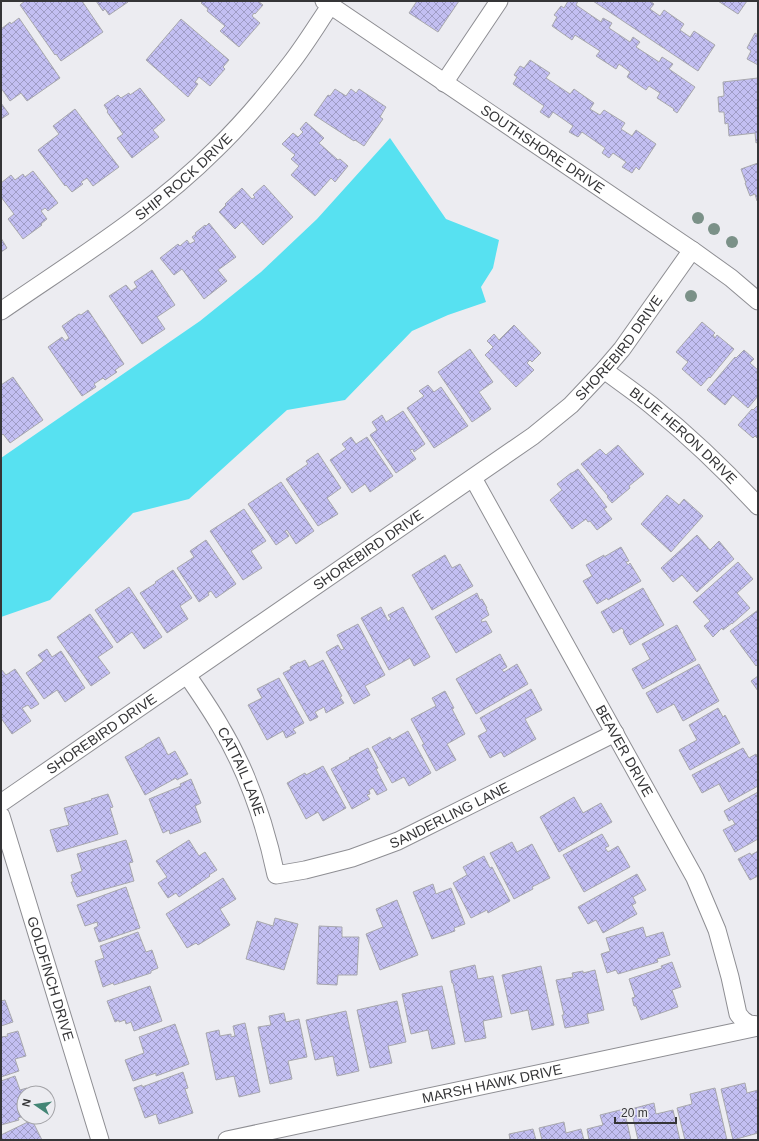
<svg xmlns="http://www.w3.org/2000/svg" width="759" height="1141" font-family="Helvetica,sans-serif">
  <defs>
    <pattern id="building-cross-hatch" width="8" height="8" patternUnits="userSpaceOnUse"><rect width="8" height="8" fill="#c3bff2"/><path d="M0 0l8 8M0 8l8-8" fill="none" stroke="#9f9cc5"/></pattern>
  </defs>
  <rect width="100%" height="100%" fill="#ececf1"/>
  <path fill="#57e1f1" d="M390,138L446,219L499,240L493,268L481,287L486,302L448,315L412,331L345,400L287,410L189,499L133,513L50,600L1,617V458L200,321L261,272L317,219Z"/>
  <g fill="url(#building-cross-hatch)" stroke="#a8a8ad">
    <path d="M25,1H82L103,32L61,61L56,54L55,55L20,5Z"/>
    <path d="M96,1H128V2L109,15L105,9L103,11Z"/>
    <path d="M203,1H258L263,5L255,14L254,13L252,16L260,23L239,47L220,31L225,26L207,11L208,9L201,3Z"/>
    <path d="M417,1H459L438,32L409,13Z"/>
    <path d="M568,1H578L576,5L601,22L603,18L612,23L609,28L630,42L633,37L640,42L636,47L659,62L662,57L673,64L669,69L695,87L677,113L673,110L674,109L657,98L660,93L649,86L646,90L627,77L630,72L619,64L616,69L596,56L600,51L575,35L572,40L552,26L557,17L554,15L561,6L564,8Z"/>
    <path d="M593,1H650L654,4L650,9L660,16L664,10L684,24L680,30L690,37L694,31L715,45L698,71Z"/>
    <path d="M718,1H747L738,14Z"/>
    <path d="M19,18L60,78L27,101L21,93L10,101L1,88V29L10,22L11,24Z"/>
    <path d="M181,19L229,60L223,67L225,69L210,86L199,77L195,82L198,84L188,97L146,60Z"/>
    <path d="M755,33L758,35V65L747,59L751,51L747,48Z"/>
    <path d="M530,60L550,73L546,78L570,94L574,89L594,103L590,109L600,115L604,110L625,123L621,129L632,136L636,130L656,144L639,170L636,167L632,173L622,167L626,162L613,153L609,158L602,153L605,148L582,132L578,137L569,132L573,126L553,112L549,118L540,112L544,106L513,84L517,77L514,75L520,66L524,68Z"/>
    <path d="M758,78V142L756,143L755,133L729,136L728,123L725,124L724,112H719L718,97L724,96L723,82Z"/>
    <path d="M140,88L165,120L153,130L159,137L132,158L117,138L123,134L107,112L108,111L104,105L118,95L121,98L129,93L130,95Z"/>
    <path d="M335,89L346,96L351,89L356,93L359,89L386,107L380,117L383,119L364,146L355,140L354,141L314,115L328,95L330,96Z"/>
    <path d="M1,103L9,114L1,119Z"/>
    <path d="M75,109L119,167L93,186L87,178L81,182L83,184L72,192L66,185L65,186L38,150L59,134L53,126Z"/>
    <path d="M306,122L324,138L319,143L338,160L340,159L348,166L335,182L331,178L315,196L291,175L299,166L291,159L295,155L282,144L293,133L298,137L303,132L300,129Z"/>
    <path d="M758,163V201H757L755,194L750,196L745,183H746L741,169Z"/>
    <path d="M33,171L58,203L48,211L45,208L41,211L47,219L41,224L42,225L23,239L8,219L14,214L1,197L2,194L1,193V183L11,175L15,180L23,174L25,177Z"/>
    <path d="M264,185L293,217L263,245L242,222L235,229L219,212L226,205L225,204L242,188L252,199L255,197L253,195Z"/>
    <path d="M209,223L236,257L218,270L227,281L204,299L182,269L174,275L160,258L178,244L180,246L187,240L190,244L195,241L192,237L196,234L195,233L205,225L206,226Z"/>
    <path d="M1,238L7,248L1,252Z"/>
    <path d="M152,270L175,305L157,317L165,329L142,344L109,296L126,285L131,291L137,287L134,282Z"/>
    <path d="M88,310L124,364L115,370L117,372L105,380L103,378L94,384L96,387L82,396L48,347L62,337L65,341L69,338L62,326L79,314L81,315Z"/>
    <path d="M702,322L715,333L713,335L715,338L717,335L734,349L710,378L709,377L701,386L682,369L688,362L676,352Z"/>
    <path d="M514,325L541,353L532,362L530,360L527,363L534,370L516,387L485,355L493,347L487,341L494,334L499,340Z"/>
    <path d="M470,349L493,382L479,392L491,409L472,422L438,372Z"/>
    <path d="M744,350L754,359L750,363L758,370L757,374L758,375V396L748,408L733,395L725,405L707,390L735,357L736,358Z"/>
    <path d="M13,377L43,420L10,443L3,434L2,435L1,433V385Z"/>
    <path d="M428,385L434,392L441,387L468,426L434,448L407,408L424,396L419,391Z"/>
    <path d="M758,405V439L755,436L753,438L738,425L752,409L753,410Z"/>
    <path d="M403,411L425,444L414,452L413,449L410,450L416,459L396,473L370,435L377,430L372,422L382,415L386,422Z"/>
    <path d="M351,437L356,444L367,437L393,476L370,492L365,484L352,493L330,460L346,449L342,444Z"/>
    <path d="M618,445L644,474L629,486L630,488L612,503L607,497L608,496L581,464L600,449L606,455Z"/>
    <path d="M318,453L341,488L327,498L338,514L318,526L286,479L308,464L306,461Z"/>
    <path d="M578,469L607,507L604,509L612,519L597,530L590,521L588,522L586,519L572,529L550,500L562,490L557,484L571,473H572Z"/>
    <path d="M281,482L314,531L296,544L287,530L285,531L289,536L276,545L248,504Z"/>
    <path d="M667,495L679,505L684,499L703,516L671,552L641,524Z"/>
    <path d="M244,509L266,541L251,551L262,568L243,580L210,531Z"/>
    <path d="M697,535L710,550L719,541L734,559L697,592L682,575L673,582L661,568Z"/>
    <path d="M206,540L236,584L216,598L211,591L208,593L209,595L199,602L177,568L194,557L190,551Z"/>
    <path d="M621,547L629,561L626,562L628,565L630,563L641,581L608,600L607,598L597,604L583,581L592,576L586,565L604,555V557Z"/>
    <path d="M445,555L452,568L460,564L473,586L432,610L412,575Z"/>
    <path d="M738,562L753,579L737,593L750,608L732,624V623L723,630L722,628L713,637L704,626L710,621L693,602Z"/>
    <path d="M173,570L192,598L180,606L188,619L167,633L140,593L156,583L155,582Z"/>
    <path d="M129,587L162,637L144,649L132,632L117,643L95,610Z"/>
    <path d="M643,588L664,625L630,645L623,632L624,631L622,628L613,633L601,612Z"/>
    <path d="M477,593L480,600L482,599L487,608H486L489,615L481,620L482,622L486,621L492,632L456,653L435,617Z"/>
    <path d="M381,607L388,621L391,619L388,615L403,607L430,657L414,666L410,658L389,670L361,618Z"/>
    <path d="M758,610V664L756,666L730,631Z"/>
    <path d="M90,614L113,647L98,657L110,673L91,686L57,637Z"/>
    <path d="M358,624L385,675L365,686L370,695L354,704L326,652L338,645L341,650L344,649L337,635Z"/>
    <path d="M677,625L696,660L643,689L632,669L650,659L642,644Z"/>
    <path d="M47,649L52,657L61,651L85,688L65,702L57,690L44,699L26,673L43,661L38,655Z"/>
    <path d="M500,654L507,667L502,670L504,672L517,664L528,684L476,714L456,679Z"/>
    <path d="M305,660L309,667L323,660L342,696L340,697L344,703L326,713L324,707L315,712L318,717L310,721L283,673L291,669L290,667L299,662V663Z"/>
    <path d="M699,664L719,701L683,721L674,704L657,713L646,693Z"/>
    <path d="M1,669L6,675L15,669L39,704L31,709L28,705L22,708L31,721L12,734L1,718Z"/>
    <path d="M758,676V691L751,681Z"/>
    <path d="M279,678L304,723L293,729L296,733L286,738L283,731L267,740L248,705L262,698L257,689Z"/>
    <path d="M531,689L542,710L525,719L536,739L504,757L501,752L490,758L478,736L487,731L480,718Z"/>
    <path d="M445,691L454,708L452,709L465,734L447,744L456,760L436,771L422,745L424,744L411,719L436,706L432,698Z"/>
    <path d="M718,708L723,717L725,715L740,743L690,770L679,750L697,740L689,725Z"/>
    <path d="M408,731L431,773L409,786L404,777L392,783L372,747L390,737L392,740Z"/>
    <path d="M159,737L168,755L175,751L188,774L177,780L176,778L145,795L125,757L145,746V745Z"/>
    <path d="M368,748L378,768L376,769L387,790L377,795L373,788L369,790L370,794L367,795L370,799L352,809L331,769L350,759L349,758Z"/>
    <path d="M743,748L749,758L756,754L758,758V771H757L758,774V786L729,802L719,784L702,793L692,775Z"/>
    <path d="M323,766L346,808L323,821L318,812L306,819L287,783L305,773L306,775Z"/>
    <path d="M191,779L201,803L195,806L201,822L170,834L169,830L163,833L149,799L181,786L180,784Z"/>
    <path d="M758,792V839L735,852L723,830L735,824L732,819L729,821L724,811Z"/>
    <path d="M108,794L113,807L110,808L118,834L57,852L50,830L69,825L64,808L92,800L91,799Z"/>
    <path d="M574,797L583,813L601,803L612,822L559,852L540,817Z"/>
    <path d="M602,834L609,846L605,848L608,852L618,846L630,867L584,892L563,855Z"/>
    <path d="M126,840L133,862L129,863L134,881L77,897L71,882H73L71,875L82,871L77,854Z"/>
    <path d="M189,840L199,856L205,852L217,870L209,875L210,876L179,897L176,893L168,898L158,883L167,877L156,861Z"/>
    <path d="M512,842L517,852L532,844L550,878L532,887L533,889L514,899L490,853Z"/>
    <path d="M758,851V877V876L750,880L738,859L750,853L751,855Z"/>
    <path d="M484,856L490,868L492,867L510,901L488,913L487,910L471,918L453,883L467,875L463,867Z"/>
    <path d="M637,874L646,890L633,897L636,903L632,905L637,914L603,933L596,920L588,924L578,907Z"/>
    <path d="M223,878L236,899L220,909L230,925L198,945L196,943L187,948L166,914Z"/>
    <path d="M433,884L436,894L451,888L465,924L454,928L455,931L432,939L413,892Z"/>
    <path d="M126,887L140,928L99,942L94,928L98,926L97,922L85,926L77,905Z"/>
    <path d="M397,900L418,955L380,970L366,934L383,927L376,909Z"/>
    <path d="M275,918L298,924L284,970L246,959L257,921L273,926Z"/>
    <path d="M319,926L342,927V937H359L357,975H338L337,985L317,984Z"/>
    <path d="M643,927L646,937L663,932L670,955L657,959L658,962L618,974L616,970L607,973L601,954L610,951L606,938Z"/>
    <path d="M138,932L146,952L152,950L158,968L151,971V973L114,985L113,983L103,987L95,961L104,958L100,946Z"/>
    <path d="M672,962L681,987L672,990L678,1007L641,1020L636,1006H634L632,998L635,997L629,979L662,968L661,966Z"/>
    <path d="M475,965L478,979L493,976L502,1017L483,1021L486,1038L465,1042L453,983H452L450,971Z"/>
    <path d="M541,966L554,1025L532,1030L528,1010L511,1014L502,975Z"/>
    <path d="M595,970L604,1010L587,1014L589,1023L565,1028L562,1015H564L556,980L573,977L572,973L583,971V973Z"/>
    <path d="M150,986L162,1021L134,1031L131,1022L126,1024L125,1020L119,1022V1020L115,1022L107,1001Z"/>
    <path d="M442,986L455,1044L432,1049L428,1030L411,1034L402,994Z"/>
    <path d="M5,1000L13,1022L1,1026V1001Z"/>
    <path d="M397,1001L406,1042L388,1046L392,1063L370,1068L357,1010Z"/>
    <path d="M346,1011L359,1071L337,1076L333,1056L315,1060L306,1020Z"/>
    <path d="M284,1013L286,1022L299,1019L307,1057L288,1061L292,1079L270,1084L258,1027L271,1025L269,1016Z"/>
    <path d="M245,1023L260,1092L239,1097L234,1076L216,1080L206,1033L219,1030L220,1036L231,1034V1037L235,1036L233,1026Z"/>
    <path d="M175,1024L189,1064L156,1076V1073L133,1081L125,1060L144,1053L139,1037Z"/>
    <path d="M18,1031L26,1056L15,1059L19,1071L1,1077V1037L8,1036L7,1034Z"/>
    <path d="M183,1072L188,1088L185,1089L193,1113L159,1124L156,1114L145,1118L134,1088L142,1085V1087Z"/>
    <path d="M15,1076L20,1090L27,1088L29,1093H24V1116L18,1118L19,1120L1,1125V1081Z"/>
    <path d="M745,1083L747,1093L758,1090V1133L733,1140L721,1089Z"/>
    <path d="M715,1088L727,1140H685L677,1108L692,1104L690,1094Z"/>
    <path d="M654,1103L656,1114L673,1110L680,1140H638L631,1109Z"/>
    <path d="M624,1109L631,1140H589L587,1129L603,1125L600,1115Z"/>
    <path d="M32,1120L42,1140H1V1135Z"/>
    <path d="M564,1122L566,1133L581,1129L584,1140H542L539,1128Z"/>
    <path d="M533,1129L536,1140H510L509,1134Z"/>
  </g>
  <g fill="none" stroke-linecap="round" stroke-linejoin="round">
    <g stroke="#8e8e93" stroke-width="19">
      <g id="street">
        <path id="s1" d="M324,1L692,250L731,278L758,301"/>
        <path d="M444,83L499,1"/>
        <path id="s2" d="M1,311C75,260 152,213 216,149C243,123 268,93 291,63C305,45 317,25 330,6"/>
        <path id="s3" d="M604,370C620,382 636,393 651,405C689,436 725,470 758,506"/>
        <path id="s4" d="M473,478L695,878L717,930L730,977L738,1014L743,1020L749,1024L758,1025"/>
        <path id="s5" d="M187,675C198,691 209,707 219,724C247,770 265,823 276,875L305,870L352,858L398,841L615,733"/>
        <path id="s6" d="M1,803L533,436L571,405L604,370L622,349L692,250"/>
        <path id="s7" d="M1,816L100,1140"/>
        <path id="s8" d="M227,1140L758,1027"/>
      </g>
    </g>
    <use href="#street" stroke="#fff" stroke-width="17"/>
  </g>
  <g fill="#7b9188">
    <circle cx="698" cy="218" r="6"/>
    <circle cx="714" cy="229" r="6"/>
    <circle cx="732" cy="242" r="6"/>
    <circle cx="691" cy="296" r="6"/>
  </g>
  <g text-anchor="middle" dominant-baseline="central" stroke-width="4" stroke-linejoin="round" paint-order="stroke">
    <g font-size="14" fill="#353537" stroke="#ececf1">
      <text stroke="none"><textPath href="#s1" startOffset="264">SOUTHSHORE DRIVE</textPath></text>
      <text stroke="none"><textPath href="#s2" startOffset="227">SHIP ROCK DRIVE</textPath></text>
      <text stroke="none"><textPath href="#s6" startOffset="770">SHOREBIRD DRIVE</textPath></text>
      <text stroke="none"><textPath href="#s3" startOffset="103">BLUE HERON DRIVE</textPath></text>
      <text stroke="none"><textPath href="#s6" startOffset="446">SHOREBIRD DRIVE</textPath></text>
      <text stroke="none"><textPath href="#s6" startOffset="122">SHOREBIRD DRIVE</textPath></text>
      <text stroke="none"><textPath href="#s4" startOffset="312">BEAVER DRIVE</textPath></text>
      <text stroke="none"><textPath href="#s5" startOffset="111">CATTAIL LANE</textPath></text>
      <text stroke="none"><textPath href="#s5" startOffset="405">SANDERLING LANE</textPath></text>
      <text stroke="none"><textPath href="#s7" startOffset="170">GOLDFINCH DRIVE</textPath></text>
      <text stroke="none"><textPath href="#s8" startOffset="271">MARSH HAWK DRIVE</textPath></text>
    </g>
  </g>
  <rect width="759" height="1141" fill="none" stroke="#353537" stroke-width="4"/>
  <g transform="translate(36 1105) rotate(283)"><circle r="19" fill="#ececf1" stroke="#a3a3a7"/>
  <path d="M0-3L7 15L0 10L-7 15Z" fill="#438575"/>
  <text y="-6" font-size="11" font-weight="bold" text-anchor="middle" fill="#353537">N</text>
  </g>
  <path d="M615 1117v6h61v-6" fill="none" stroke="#353537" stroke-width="2"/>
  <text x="621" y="1117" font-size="12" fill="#353537" stroke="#ececf1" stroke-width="3" paint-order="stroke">20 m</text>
</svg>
